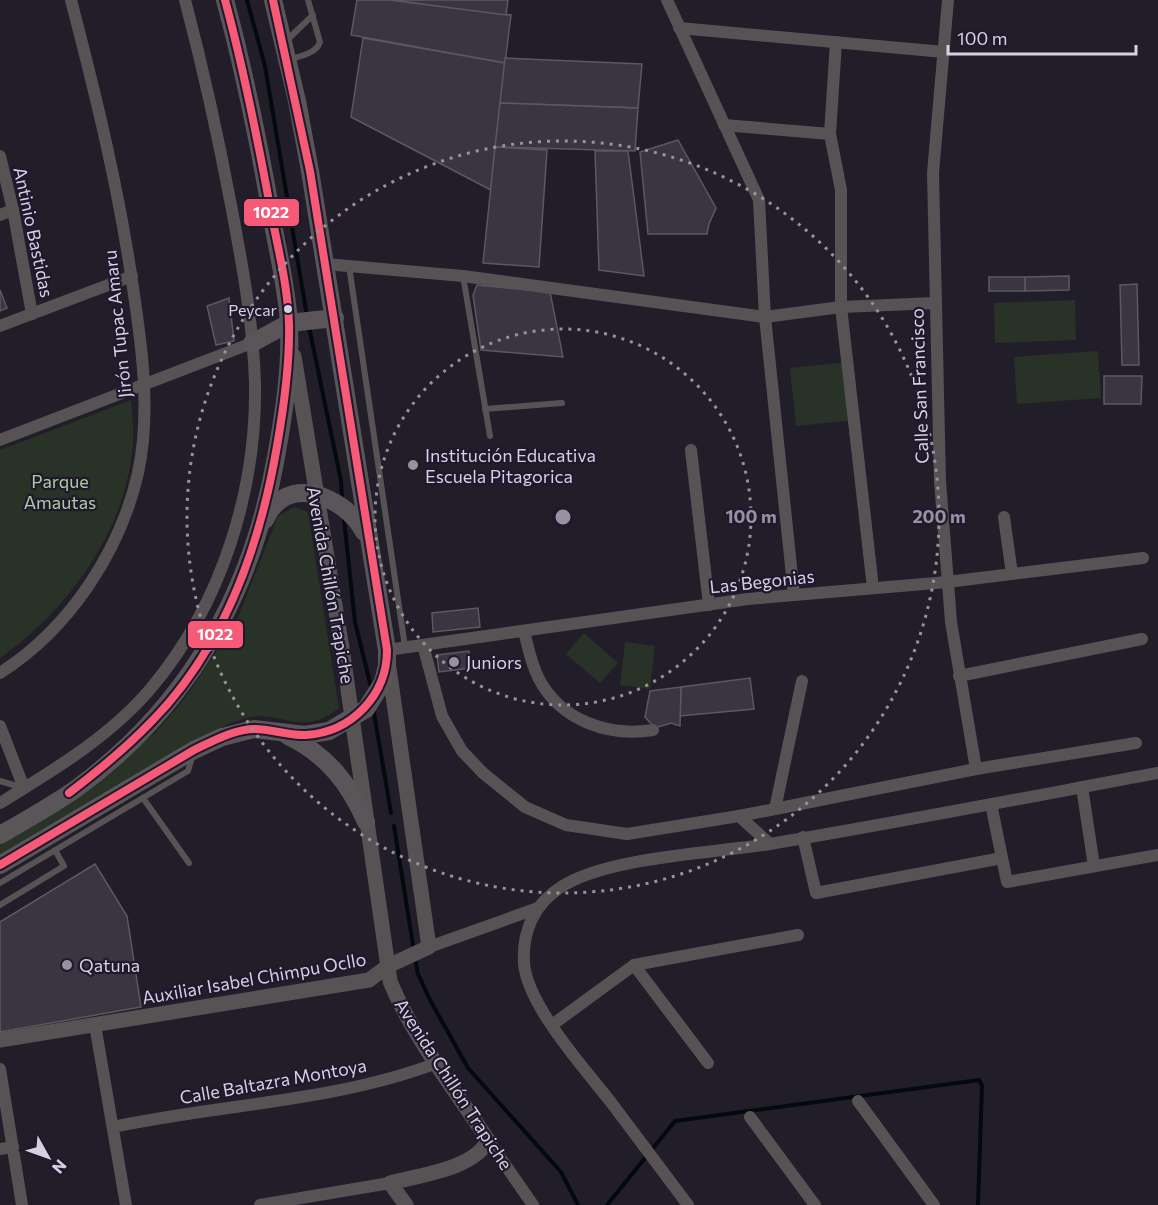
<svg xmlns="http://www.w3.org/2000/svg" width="1158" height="1205" font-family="Commissioner,sans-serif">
  <rect width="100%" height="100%" fill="#211e29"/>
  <g fill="#293226">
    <path d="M1075,300L1076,340L995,343L994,303Z"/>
    <path d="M1098,351L1101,398L1017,404L1014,357Z"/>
    <path d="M849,362L855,420L796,426L790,368Z"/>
    <path d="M131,400C132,413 134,427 133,441C128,529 69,609 0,658V450Z"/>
    <path d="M294,507L308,512L339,708C299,740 280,707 243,719C205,731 173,755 138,775C92,803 46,830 0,858V843L96,782L156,732L185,698L236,622L278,516Z"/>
    <path d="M584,633L618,663L600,683L566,654Z"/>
    <path d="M625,642L655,646L650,689L620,685Z"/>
  </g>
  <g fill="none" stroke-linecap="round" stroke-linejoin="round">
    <g stroke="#030a0e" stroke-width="4">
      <path d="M247,0L265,66L307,316"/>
      <path d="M309,327L341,481L342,497"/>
      <path d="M344,519L355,622L371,687"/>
      <path d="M374,713L391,813"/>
      <path d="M394,826L414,951"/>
      <path d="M415,958L418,974L430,1000L468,1068L561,1172L578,1205"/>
      <path d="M607,1205L675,1121L979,1080L982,1086L978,1205"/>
    </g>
  </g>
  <g fill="#393641" stroke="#5b5862" stroke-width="1.5">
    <path d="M357,0H391L511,15L505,63L351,35Z"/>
    <path d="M391,0H508L506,15Z"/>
    <path d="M363,38L505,63L491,190L351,117Z"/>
    <path d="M505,58L642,64L638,108L500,103Z"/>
    <path d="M500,103L638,108L635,151L495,147Z"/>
    <path d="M678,140L716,208L709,224L707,234H648L640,152Z"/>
    <path d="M495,147L547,150L539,267L483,263Z"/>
    <path d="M595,151H628L644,276L599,270Z"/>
    <path d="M1069,276V290L1025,291V277Z"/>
    <rect x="989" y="277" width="36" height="14"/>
    <path d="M1137,284L1139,365H1122L1120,285Z"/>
    <path d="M477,285L550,292L563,357L481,350L473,295Z"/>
    <path d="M0,290L7,308L0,311Z"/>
    <path d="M229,298L234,341L216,345L207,306Z"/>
    <path d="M1104,376H1142L1141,404H1104Z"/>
    <path d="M478,608L480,627L433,632L432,613Z"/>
    <path d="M469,651L471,668L439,672L437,655Z"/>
    <path d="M750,678L754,709L680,716L681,687Z"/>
    <path d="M681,687L680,726L671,723L655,728L645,717L650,691Z"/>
    <path d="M95,864L127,916L141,1007L0,1032V922Z"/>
  </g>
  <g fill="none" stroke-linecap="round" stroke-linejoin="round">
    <g stroke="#575355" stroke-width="6">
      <path d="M285,42L313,15"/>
      <path d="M288,60C300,56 316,54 320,42L308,0"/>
      <path d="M349,266L405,647"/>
      <path d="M463,276L490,436"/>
      <path d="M485,409L562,403"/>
      <path d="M0,781L24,788"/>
      <path d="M143,798L189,863"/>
      <path d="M0,883L188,771L192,757"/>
      <path d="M0,905L64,866L55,850"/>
    </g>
    <g stroke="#575355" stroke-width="12">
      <path d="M667,0L759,200L765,317L794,595"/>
      <path d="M948,0L933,173L940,481L951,622L976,769"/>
      <path d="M679,28L944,52"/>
      <path d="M836,42L830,134L841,190V307L873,588"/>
      <path d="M724,125L830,134"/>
      <path d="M0,156L13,210L32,314"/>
      <path d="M0,215L13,210"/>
      <path d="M325,264L463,276L765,317L841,307L935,303"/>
      <path d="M0,326L132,276"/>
      <path d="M0,440L252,343"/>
      <path d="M691,450L709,605"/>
      <path d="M1004,517L1012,574"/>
      <path d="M524,631C528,647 531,664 539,679C561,721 609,737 653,730"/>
      <path d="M423,645L442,716L462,751L483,773L525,807L566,825L627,834L739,816L770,844"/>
      <path d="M387,650L748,599L947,582L1143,558"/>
      <path d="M0,673C69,629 120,552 138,473C151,413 142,347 133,288C119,190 96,96 71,0"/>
      <path d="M959,676L1142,639"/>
      <path d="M0,726L24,788"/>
      <path d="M1082,787L1094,866"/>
      <path d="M0,803C54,770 111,736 152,687C222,603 257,490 255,382C253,322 242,263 231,205C218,136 203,68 185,0"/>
      <path d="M991,804L1007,882L1158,855"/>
      <path d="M775,809L976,769L1136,743"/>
      <path d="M739,816L775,809L802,681"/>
      <path d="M803,837L816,893L1002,858"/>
      <path d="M429,947L538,908"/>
      <path d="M634,965L708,1063"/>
      <path d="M95,1025L126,1205"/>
      <path d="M552,1025L634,965L798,935"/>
      <path d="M0,1069L22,1205"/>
      <path d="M858,1101L934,1205"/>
      <path d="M750,1117L815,1205"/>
      <path d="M113,1127C220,1104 334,1102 437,1063"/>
      <path d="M488,1140L533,1205"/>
      <path d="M0,1149L13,1147"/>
      <path d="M260,1205L390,1183"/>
      <path d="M688,1205C662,1170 636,1136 610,1101C584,1068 527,1005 524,963C522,932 534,904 561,887C606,857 714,853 770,844C900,822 1029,797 1158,773"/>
    </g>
    <g stroke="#575355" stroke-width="15">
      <path d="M294,356L342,648L390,981C410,1032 457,1093 488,1140C475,1169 419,1175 390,1183L406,1205"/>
      <path d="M0,1040L369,980L388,966L429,947L389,668"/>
    </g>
    <g stroke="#5a5558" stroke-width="18">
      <path d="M252,343L289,323L335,318"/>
      <path d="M265,520C286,472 345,496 364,532"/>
      <path d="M288,736C327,755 349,783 366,822"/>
      <path d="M0,835C26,820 53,805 77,788C190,705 252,593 276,457C284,413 291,368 289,324C287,290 279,257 273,224C260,149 245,74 225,0"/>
      <path d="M0,865L194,750L222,737L254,729L305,735L329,731L366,709L383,682L387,666V650L310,171L297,101L273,0"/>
    </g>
    <g stroke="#1f192e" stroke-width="12">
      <g id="bus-1">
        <path d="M69,793C98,771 126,748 151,722C224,648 260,546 277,446C284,406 290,365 289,324C288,287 278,249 271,212C258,141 244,70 225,0"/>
        <path d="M0,865L194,750C213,741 234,729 255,729C272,729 289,736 306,735C352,732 387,695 387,650L310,171L273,0"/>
      </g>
    </g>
    <use href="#bus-1" stroke="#f75a77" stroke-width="8"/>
  </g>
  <g fill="none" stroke="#9692a0" stroke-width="3" stroke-dasharray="3 6">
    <circle cx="563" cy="517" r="188"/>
    <circle cx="563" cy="517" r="376"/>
  </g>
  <circle fill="#d5d1e0" stroke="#1f192e" stroke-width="2" cx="288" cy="309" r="5"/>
  <g fill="#9692a0" stroke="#1f192e" stroke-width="2">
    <circle cx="413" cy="465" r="6"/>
    <circle cx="454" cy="662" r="6"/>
    <circle cx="67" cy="965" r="6"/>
  </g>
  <g text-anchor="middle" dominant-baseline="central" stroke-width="4.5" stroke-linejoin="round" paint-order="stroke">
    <g font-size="16" fill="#d5d1e0" stroke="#1f192e" text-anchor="end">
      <text x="277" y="309">Peycar</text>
    </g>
    <g font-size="18" fill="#d5d1e0" stroke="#1f192e">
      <text transform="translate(34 232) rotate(78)">Antinio Bastidas</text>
      <text transform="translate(117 324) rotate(-96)">Jirón Tupac Amaru</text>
      <text transform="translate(919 386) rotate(-92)">Calle San Francisco</text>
      <text transform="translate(762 581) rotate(-6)">Las Begonias</text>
      <text transform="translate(331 585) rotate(80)">Avenida Chillón Trapiche</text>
      <text transform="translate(254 978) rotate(-10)">Auxiliar Isabel Chimpu Ocllo</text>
      <text transform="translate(273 1081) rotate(-10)">Calle Baltazra Montoya</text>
      <text transform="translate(454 1084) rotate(57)">Avenida Chillón Trapiche</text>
    </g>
    <g font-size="18" fill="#d5d1e0" stroke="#1f192e" text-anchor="start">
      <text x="425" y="455">Institución Educativa<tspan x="425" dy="21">Escuela Pitagorica</tspan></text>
      <text x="466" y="662">Juniors</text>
      <text x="79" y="965">Qatuna</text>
    </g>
    <g font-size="18" fill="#accd9d" stroke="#1f192e">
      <text x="60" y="481">Parque<tspan x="60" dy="21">Amautas</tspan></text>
    </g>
  </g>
  <circle cx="563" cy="517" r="9" fill="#9692a0" stroke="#1f192e" stroke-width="3"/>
  <g font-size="18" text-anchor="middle" font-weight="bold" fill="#9692a0" stroke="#1f192e" stroke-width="4.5" stroke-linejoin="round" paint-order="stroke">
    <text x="751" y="523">100 m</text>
    <text x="939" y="523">200 m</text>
  </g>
  <g stroke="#1f192e" stroke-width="2">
    <rect x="243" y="198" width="57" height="29" rx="6" fill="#f75a77"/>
    <rect x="187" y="620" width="57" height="29" rx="6" fill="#f75a77"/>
  </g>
  <g font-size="16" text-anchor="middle" font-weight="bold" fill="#fff">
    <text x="271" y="218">1022</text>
    <text x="215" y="640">1022</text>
  </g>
  <g transform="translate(48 1157) rotate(130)" stroke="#1f192e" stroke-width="4.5" paint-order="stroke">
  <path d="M0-4.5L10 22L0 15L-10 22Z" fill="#d5d1e0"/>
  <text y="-9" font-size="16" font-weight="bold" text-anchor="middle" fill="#d5d1e0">N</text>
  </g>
  <path d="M948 45v9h188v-9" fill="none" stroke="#d5d1e0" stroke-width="3"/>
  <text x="957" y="45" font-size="18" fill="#d5d1e0" stroke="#1f192e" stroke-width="4.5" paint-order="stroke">100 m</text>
</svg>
